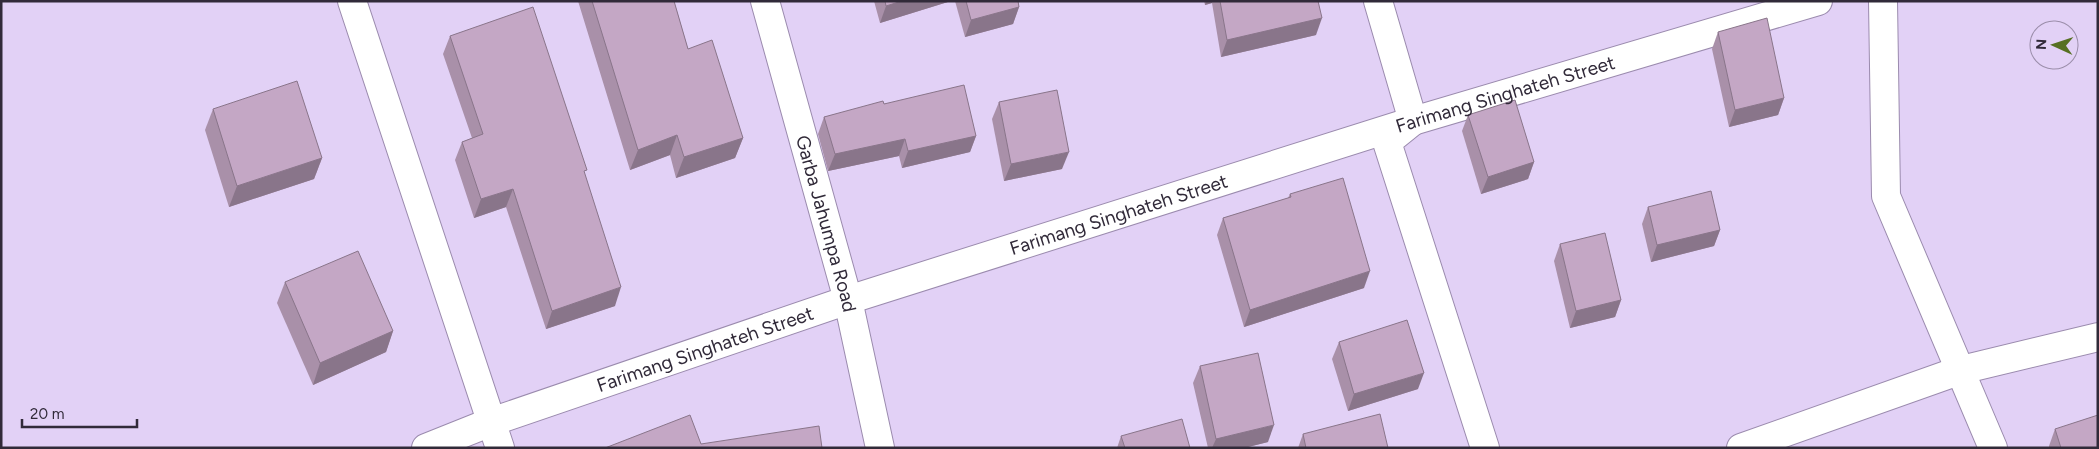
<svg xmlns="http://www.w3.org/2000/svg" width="2099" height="449" font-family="Figtree,sans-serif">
  <rect width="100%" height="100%" fill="#e2d1f6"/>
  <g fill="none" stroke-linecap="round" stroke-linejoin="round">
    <g stroke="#9b8bae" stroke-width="30">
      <g id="minor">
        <path d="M352,1L500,448"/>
        <path id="s1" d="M765,1L848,300L880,448"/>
        <path d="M1378,1L1413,121L1387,142L1485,448"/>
        <path d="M1883,1L1886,196L1993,448"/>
        <path id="s2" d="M426,448L491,422L848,300L1413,121L1818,1"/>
        <path d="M1741,448L1961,370L2098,337"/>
      </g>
    </g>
    <use href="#minor" stroke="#fff" stroke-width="28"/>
  </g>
  <g fill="#a990a9">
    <path d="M578,1H674L688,49L743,138L735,158L676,178L670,155L630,170Z"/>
    <path d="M874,1H951L880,23Z"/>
    <path d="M955,1H1018L1019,7L1013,24L965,37Z"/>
    <path d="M1204,1H1318L1316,35L1221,57L1212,3L1205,5Z"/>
    <path d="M1718,32L1784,98L1778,115L1729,127L1712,49Z"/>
    <path d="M450,36L585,175L615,306L546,329L506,207L474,218L455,160L462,142L472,138L443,54Z"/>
    <path d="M999,102L1062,169L1004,181L992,119Z"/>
    <path d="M884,104L976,136L970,152L902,168L899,156L828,171L818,134L824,117Z"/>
    <path d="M213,109L322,158L314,179L229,207L205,130Z"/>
    <path d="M1468,115L1534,162L1528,179L1481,194L1462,131Z"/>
    <path d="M1290,194L1364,288L1244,327L1217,235L1223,218L1288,198Z"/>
    <path d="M1648,207L1720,230L1714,246L1651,262L1642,224Z"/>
    <path d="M1560,244L1621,300L1615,317L1570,328L1554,261Z"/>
    <path d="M285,282L393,331L386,352L313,385L277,303Z"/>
    <path d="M1339,342L1418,389L1348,411L1332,359Z"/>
    <path d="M1200,366L1268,442L1244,448H1208L1193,383Z"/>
    <path d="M2055,429L2098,448H2049V446Z"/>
    <path d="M1303,434L1388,448H1298Z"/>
    <path d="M1121,436L1190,448H1117Z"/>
  </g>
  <g fill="#89758a">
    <path d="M902,1H951L880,23L886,6Z"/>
    <path d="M1206,1H1212V3L1205,5Z"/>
    <path d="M1019,7L1013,24L965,37L971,20Z"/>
    <path d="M1322,18L1316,35L1221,57L1227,40Z"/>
    <path d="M1784,98L1778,115L1729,127L1735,110Z"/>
    <path d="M677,135L670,155L630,170L638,150Z"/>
    <path d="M976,136L970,152L902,168L908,151Z"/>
    <path d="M743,138L735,158L676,178L684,157Z"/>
    <path d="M905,139L899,156L828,171L835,154Z"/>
    <path d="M1069,152L1062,169L1004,181L1011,164Z"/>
    <path d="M322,158L314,179L229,207L237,186Z"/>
    <path d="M1534,162L1528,179L1481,194L1488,177Z"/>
    <path d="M513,189L506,207L474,218L481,199Z"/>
    <path d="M1720,230L1714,246L1651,262L1657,245Z"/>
    <path d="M1370,271L1364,288L1244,327L1250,310Z"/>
    <path d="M621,287L615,306L546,329L552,311Z"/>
    <path d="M1621,300L1615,317L1570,328L1576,311Z"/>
    <path d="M393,331L386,352L313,385L320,363Z"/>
    <path d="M1424,373L1418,389L1348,411L1354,394Z"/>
    <path d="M1274,425L1268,442L1244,448H1212L1216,439Z"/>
  </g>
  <g fill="#c4a7c5" stroke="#89758a">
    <path d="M592,1H674L688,49L712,40L743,138L684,157L677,135L638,150Z"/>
    <path d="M885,1H902L886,6Z"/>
    <path d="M966,1H1018L1019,7L971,20Z"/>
    <path d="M1220,1H1318L1322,18L1227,40Z"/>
    <path d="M533,7L587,170L584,171L621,287L552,311L513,189L481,199L462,142L483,134L450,36Z"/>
    <path d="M1767,18L1784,98L1735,110L1718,32Z"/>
    <path d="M297,81L322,158L237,186L213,109Z"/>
    <path d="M964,85L976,136L908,151L905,139L835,154L824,117L883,101L884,104Z"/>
    <path d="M1057,90L1069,152L1011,164L999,102Z"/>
    <path d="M1515,100L1534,162L1488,177L1468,115Z"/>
    <path d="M1343,178L1370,271L1250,310L1223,218L1291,197L1290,194Z"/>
    <path d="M1711,191L1720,230L1657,245L1648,207Z"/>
    <path d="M1605,233L1621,300L1576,311L1560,244Z"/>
    <path d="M358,251L393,331L320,363L285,282Z"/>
    <path d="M1407,320L1424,373L1354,394L1339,342Z"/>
    <path d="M1258,353L1274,425L1216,439L1200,366Z"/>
    <path d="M1380,414L1388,448H1306L1303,434Z"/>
    <path d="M690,415L701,444L819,426L822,448H605Z"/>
    <path d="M2098,415V448H2061L2055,429Z"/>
    <path d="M1182,419L1190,448H1125L1121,436Z"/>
  </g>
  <g text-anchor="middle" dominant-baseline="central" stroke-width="4" stroke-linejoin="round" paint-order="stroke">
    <g font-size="19" fill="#312a39" stroke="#e2d1f6">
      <text stroke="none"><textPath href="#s2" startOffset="1136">Farimang Singhateh Street</textPath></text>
      <text stroke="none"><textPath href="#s2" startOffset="731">Farimang Singhateh Street</textPath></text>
      <text stroke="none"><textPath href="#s1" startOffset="231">Garba Jahumpa Road</textPath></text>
      <text stroke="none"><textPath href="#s2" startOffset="296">Farimang Singhateh Street</textPath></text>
    </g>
  </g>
  <rect width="2099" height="449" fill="none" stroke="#312a39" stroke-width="5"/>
  <g transform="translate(2054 45) rotate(273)"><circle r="24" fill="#e2d1f6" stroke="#9b8eaa"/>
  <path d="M0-4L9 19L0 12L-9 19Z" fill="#577023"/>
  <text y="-8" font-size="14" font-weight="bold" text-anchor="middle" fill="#312a39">N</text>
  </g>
  <path d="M22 419v8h115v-8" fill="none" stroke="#312a39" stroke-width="2.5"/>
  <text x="30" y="419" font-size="15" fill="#312a39" stroke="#e2d1f6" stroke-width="4" paint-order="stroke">20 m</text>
</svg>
